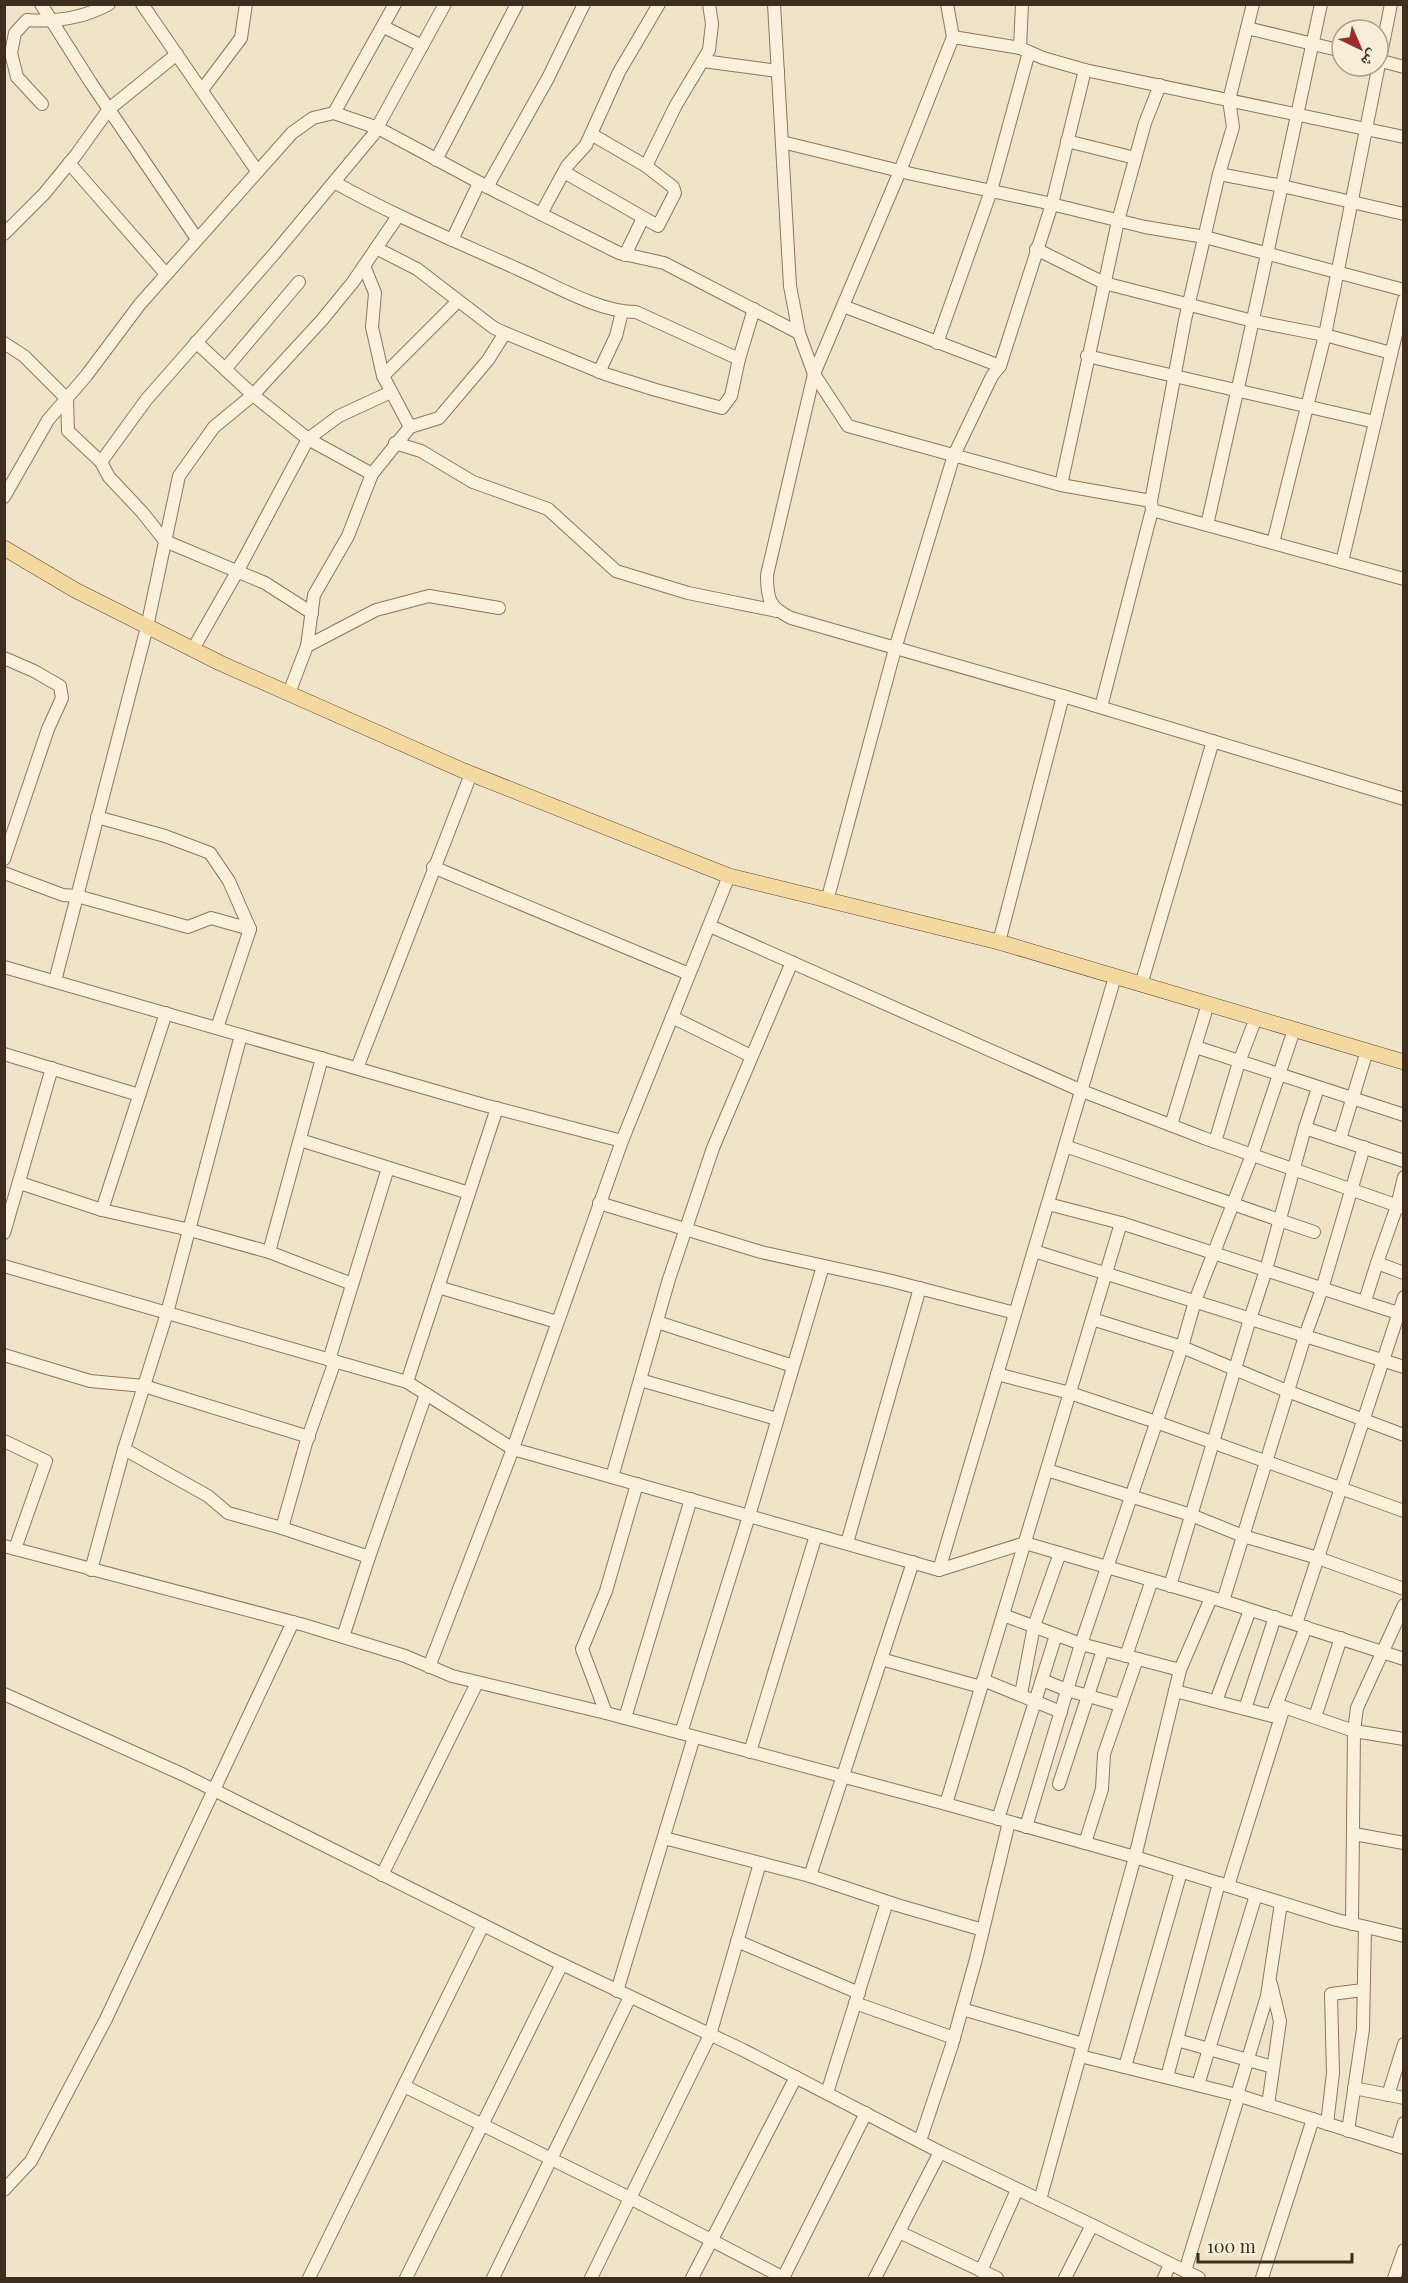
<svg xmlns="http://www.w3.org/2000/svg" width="1408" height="2283" font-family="'Playfair Display','Noto Naskh Arabic',serif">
  <rect width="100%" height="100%" fill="#f0e4c8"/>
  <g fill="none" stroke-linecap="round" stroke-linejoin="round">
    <g stroke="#8d765c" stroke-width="14">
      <g id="minor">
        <path d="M41,4L91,83L197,239"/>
        <path d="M142,4L257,171"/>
        <path d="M774,4L790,286L799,333L814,374L848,426L1061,485L1151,501L1152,510L1404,579"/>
        <path d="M947,4L953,37L900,171L814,374L767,575C767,599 769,607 791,618L1063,696L1404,799"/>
        <path d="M384,27L422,46"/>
        <path d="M1247,28L1342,51"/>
        <path d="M953,37L1020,48L1043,58L1085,70L1404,137"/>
        <path d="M1020,48L1022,4"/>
        <path d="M1378,60L1404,67"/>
        <path d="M703,61L778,71"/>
        <path d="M202,90L241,38L246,4"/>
        <path d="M42,104L17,77L11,53L15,33L27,20C54,22 84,18 109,4"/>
        <path d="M334,113L395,4"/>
        <path d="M1067,141L1135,158"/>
        <path d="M782,142L912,174L1043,202L1145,227L1205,237L1404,290"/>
        <path d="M436,160L517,4"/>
        <path d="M69,163L166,274"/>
        <path d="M646,166L676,105L709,50L712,24L709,4"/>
        <path d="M564,172L658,226L675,193L673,187L646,166L591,134"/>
        <path d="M1219,174L1282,186L1404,214"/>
        <path d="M334,182C394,216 458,242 520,270C554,285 599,312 636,312L739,359L731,396L722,408L656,390L605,374L505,333L494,328L417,269L376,248"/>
        <path d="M487,187L548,78L584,4"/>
        <path d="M541,214L567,166L586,145L619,72L659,4"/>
        <path d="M4,234L44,194L76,155L109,109L177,54"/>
        <path d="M452,240L479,183"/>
        <path d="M1036,249L1104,283L1253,321L1325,335L1391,353"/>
        <path d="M625,255L643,218"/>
        <path d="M364,266L375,293L372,327L383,376L410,427"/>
        <path d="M843,306L1000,366"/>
        <path d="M196,342L253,395L308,439L372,474"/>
        <path d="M4,343L24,356L67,399L68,431L101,462L109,477L142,512L165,541L265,583L312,613"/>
        <path d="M937,343L991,191L1029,52"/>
        <path d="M1087,356L1375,422"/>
        <path d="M739,359L754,309"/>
        <path d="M226,368L299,282"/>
        <path d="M599,372L616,336L622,312"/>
        <path d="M383,376L457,302"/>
        <path d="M395,443L421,451L473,482L548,509L616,571L688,593L777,611"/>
        <path d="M101,462L146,400L274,254L373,135L445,4"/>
        <path d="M1061,485L1118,221L1145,123L1160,85"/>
        <path d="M4,497L48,420L86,376L140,304L292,133L313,118L334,113L378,128L497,192L619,253L664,263L799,333"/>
        <path d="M1151,501L1185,320L1219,174L1233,127L1229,100L1253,4"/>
        <path d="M1207,525L1244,361L1321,4"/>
        <path d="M1273,543L1325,335L1391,4"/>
        <path d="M1342,562L1404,300"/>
        <path d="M307,646L376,610L429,596L499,608"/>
        <path d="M193,649L237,572L308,439L339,416L391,392"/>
        <path d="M4,658L34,671L60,686L62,698L48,729L4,859"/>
        <path d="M289,693L307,646L314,595L348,536L372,474L410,427L439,418L488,360L505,333"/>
        <path d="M1101,707L1152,510"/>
        <path d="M97,817L165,836L210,853L229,881L250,929L217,1028"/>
        <path d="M433,867L689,974"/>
        <path d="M4,873L63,895L77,896L188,927L211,918L250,929"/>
        <path d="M827,901L895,649L954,455L992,376L1000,366L1052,204L1085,70"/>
        <path d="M710,926L1082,1091L1204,1138L1404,1208"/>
        <path d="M999,942L1063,696"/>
        <path d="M4,967L484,1105L622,1141"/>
        <path d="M55,981L147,627L179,476L214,427L253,395L322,320L353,282L398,216"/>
        <path d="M1141,985L1213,741"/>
        <path d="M672,1017L751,1056"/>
        <path d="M1196,1047L1404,1115"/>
        <path d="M4,1054L139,1095"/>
        <path d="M357,1068L471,774"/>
        <path d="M1171,1125L1208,1004"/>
        <path d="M1305,1128L1404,1161"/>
        <path d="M1340,1139L1367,1051"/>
        <path d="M300,1140L469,1193"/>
        <path d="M1215,1142L1239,1062L1256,1018"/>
        <path d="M1065,1146L1314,1232"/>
        <path d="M1404,1177L1397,1206L1377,1263L1404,1273"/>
        <path d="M20,1183L102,1210L190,1230L269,1252L352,1284"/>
        <path d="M599,1203L761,1252L892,1281L1015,1313"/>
        <path d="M1048,1204L1121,1223L1404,1315"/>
        <path d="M102,1210L166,1013"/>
        <path d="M4,1233L52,1068"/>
        <path d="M1034,1251L1404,1367"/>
        <path d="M269,1252L322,1058"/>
        <path d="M4,1266L407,1382L513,1449L939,1570L1025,1543L1223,1601L1404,1659"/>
        <path d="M438,1287L557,1322"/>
        <path d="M1365,1301L1377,1263"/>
        <path d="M1092,1319L1182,1347L1287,1391L1404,1435"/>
        <path d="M657,1322L793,1366"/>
        <path d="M4,1355L90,1381L144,1386L309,1437"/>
        <path d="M329,1360L388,1168"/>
        <path d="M997,1374L1070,1393L1156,1422L1404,1511"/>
        <path d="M640,1380L777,1419"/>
        <path d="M407,1382L497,1108"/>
        <path d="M4,1441L46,1461L15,1549"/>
        <path d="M124,1449L208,1496L228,1513L282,1528L369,1557"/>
        <path d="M1047,1470L1191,1515L1243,1536L1318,1558L1404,1589"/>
        <path d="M612,1477L669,1279L713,1148L792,962"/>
        <path d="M282,1528L306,1443L335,1361"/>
        <path d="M847,1543L920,1288"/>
        <path d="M4,1546L304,1625L405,1656L452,1676L606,1713L946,1804L1135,1857L1337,1920L1404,1936"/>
        <path d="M91,1570L124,1449L167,1313L241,1035"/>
        <path d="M939,1570L1115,977"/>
        <path d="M1170,1586L1250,1319L1266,1270L1305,1128L1318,1088"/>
        <path d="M1223,1601L1305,1336L1322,1289L1364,1147"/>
        <path d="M1003,1615L1081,1644L1180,1670"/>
        <path d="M1296,1624L1404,1297"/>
        <path d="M343,1637L369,1557L426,1394"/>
        <path d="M1126,1656L1152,1580"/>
        <path d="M881,1659L981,1687"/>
        <path d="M429,1667L511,1454L622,1141L729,876"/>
        <path d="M983,1680L1061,1712"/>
        <path d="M1042,1680L1067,1690L1120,1705"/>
        <path d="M1175,1691L1272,1716L1306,1627"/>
        <path d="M4,1694L184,1775L547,1957L743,2050L940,2152L1092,2225L1199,2278"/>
        <path d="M1021,1694L1034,1626L1060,1553"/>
        <path d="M1216,1701L1250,1610"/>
        <path d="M1278,1705L1354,1731L1404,1739"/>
        <path d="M1245,1709L1275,1617"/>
        <path d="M606,1713L582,1649L606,1591L637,1484"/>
        <path d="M1315,1717L1341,1638"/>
        <path d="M625,1718L691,1499"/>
        <path d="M681,1733L749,1516L823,1266"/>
        <path d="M750,1752L816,1535"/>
        <path d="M1059,1784L1103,1650"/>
        <path d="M946,1804L1121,1223"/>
        <path d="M998,1819L1056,1635"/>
        <path d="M1026,1827L1081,1644L1182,1347L1195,1301L1252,1155L1294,1030"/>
        <path d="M1354,1834L1404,1843"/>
        <path d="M664,1838L810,1876L897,1905L983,1930"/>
        <path d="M1085,1843L1102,1789L1104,1754L1137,1659"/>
        <path d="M382,1875L477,1683"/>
        <path d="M810,1876L913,1562"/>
        <path d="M1228,1886L1284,1707"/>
        <path d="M1352,1924L1354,1731L1357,1708L1404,1605"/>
        <path d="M737,1941L859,1993"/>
        <path d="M617,1991L694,1737"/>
        <path d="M855,2003L954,2038"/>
        <path d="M962,2009L1083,2044"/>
        <path d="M1177,2040L1273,2067"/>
        <path d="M1080,2056L1237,2095L1404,2148"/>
        <path d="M1125,2067L1181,1872"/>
        <path d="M1167,2077L1219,1883"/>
        <path d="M1198,2085L1256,1895"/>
        <path d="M404,2086L630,2198L784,2278"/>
        <path d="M1354,2088L1404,2098"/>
        <path d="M827,2093L887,1902"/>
        <path d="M1237,2095L1267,1996L1281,1903"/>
        <path d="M1388,2095L1404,2044"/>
        <path d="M1268,2105L1280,2021L1271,1984"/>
        <path d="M1327,2124L1333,2073L1331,1994L1363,1990"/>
        <path d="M1348,2131L1363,2029L1365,1927"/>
        <path d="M920,2141L952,2045L976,1959L1009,1822"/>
        <path d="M1397,2146L1404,2123"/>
        <path d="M4,2190L31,2161L106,2019L293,1622"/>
        <path d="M1040,2200L1135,1857L1180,1670L1211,1598"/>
        <path d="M899,2232L997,2278"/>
        <path d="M981,2271L1017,2190"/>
        <path d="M1185,2271L1239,2095"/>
        <path d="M309,2278L483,1925"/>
        <path d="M406,2278L562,1964"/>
        <path d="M493,2278L630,1997"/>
        <path d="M591,2278L710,2035L760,1863"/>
        <path d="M692,2278L796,2077"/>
        <path d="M783,2278L866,2113"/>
        <path d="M875,2278L940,2152"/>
        <path d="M1065,2278L1092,2225"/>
        <path d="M1164,2278L1170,2264"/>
        <path d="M1262,2278L1313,2119"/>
        <path d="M1394,2278L1404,2250"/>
      </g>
    </g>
    <g stroke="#5b4430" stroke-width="16">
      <path id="major" d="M4,548L75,590L220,663L464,771L729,876L999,942L1404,1062"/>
    </g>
    <use href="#minor" stroke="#faf1dc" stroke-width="12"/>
    <use href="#major" stroke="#f3d9a0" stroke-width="15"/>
  </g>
  <rect width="1408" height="2283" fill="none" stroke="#3d2e20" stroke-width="12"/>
  <g transform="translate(1360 48) rotate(136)"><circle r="28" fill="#f7eed8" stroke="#ada18e" stroke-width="1.5"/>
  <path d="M0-4.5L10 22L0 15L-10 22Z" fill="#9e2a2b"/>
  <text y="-9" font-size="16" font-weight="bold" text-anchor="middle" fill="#3d2e20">ش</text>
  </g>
  <path d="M1198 2253v9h154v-9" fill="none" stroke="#3d2e20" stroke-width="3"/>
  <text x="1207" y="2253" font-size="18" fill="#3d2e20" stroke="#f7eed8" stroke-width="4.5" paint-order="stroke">100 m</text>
</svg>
